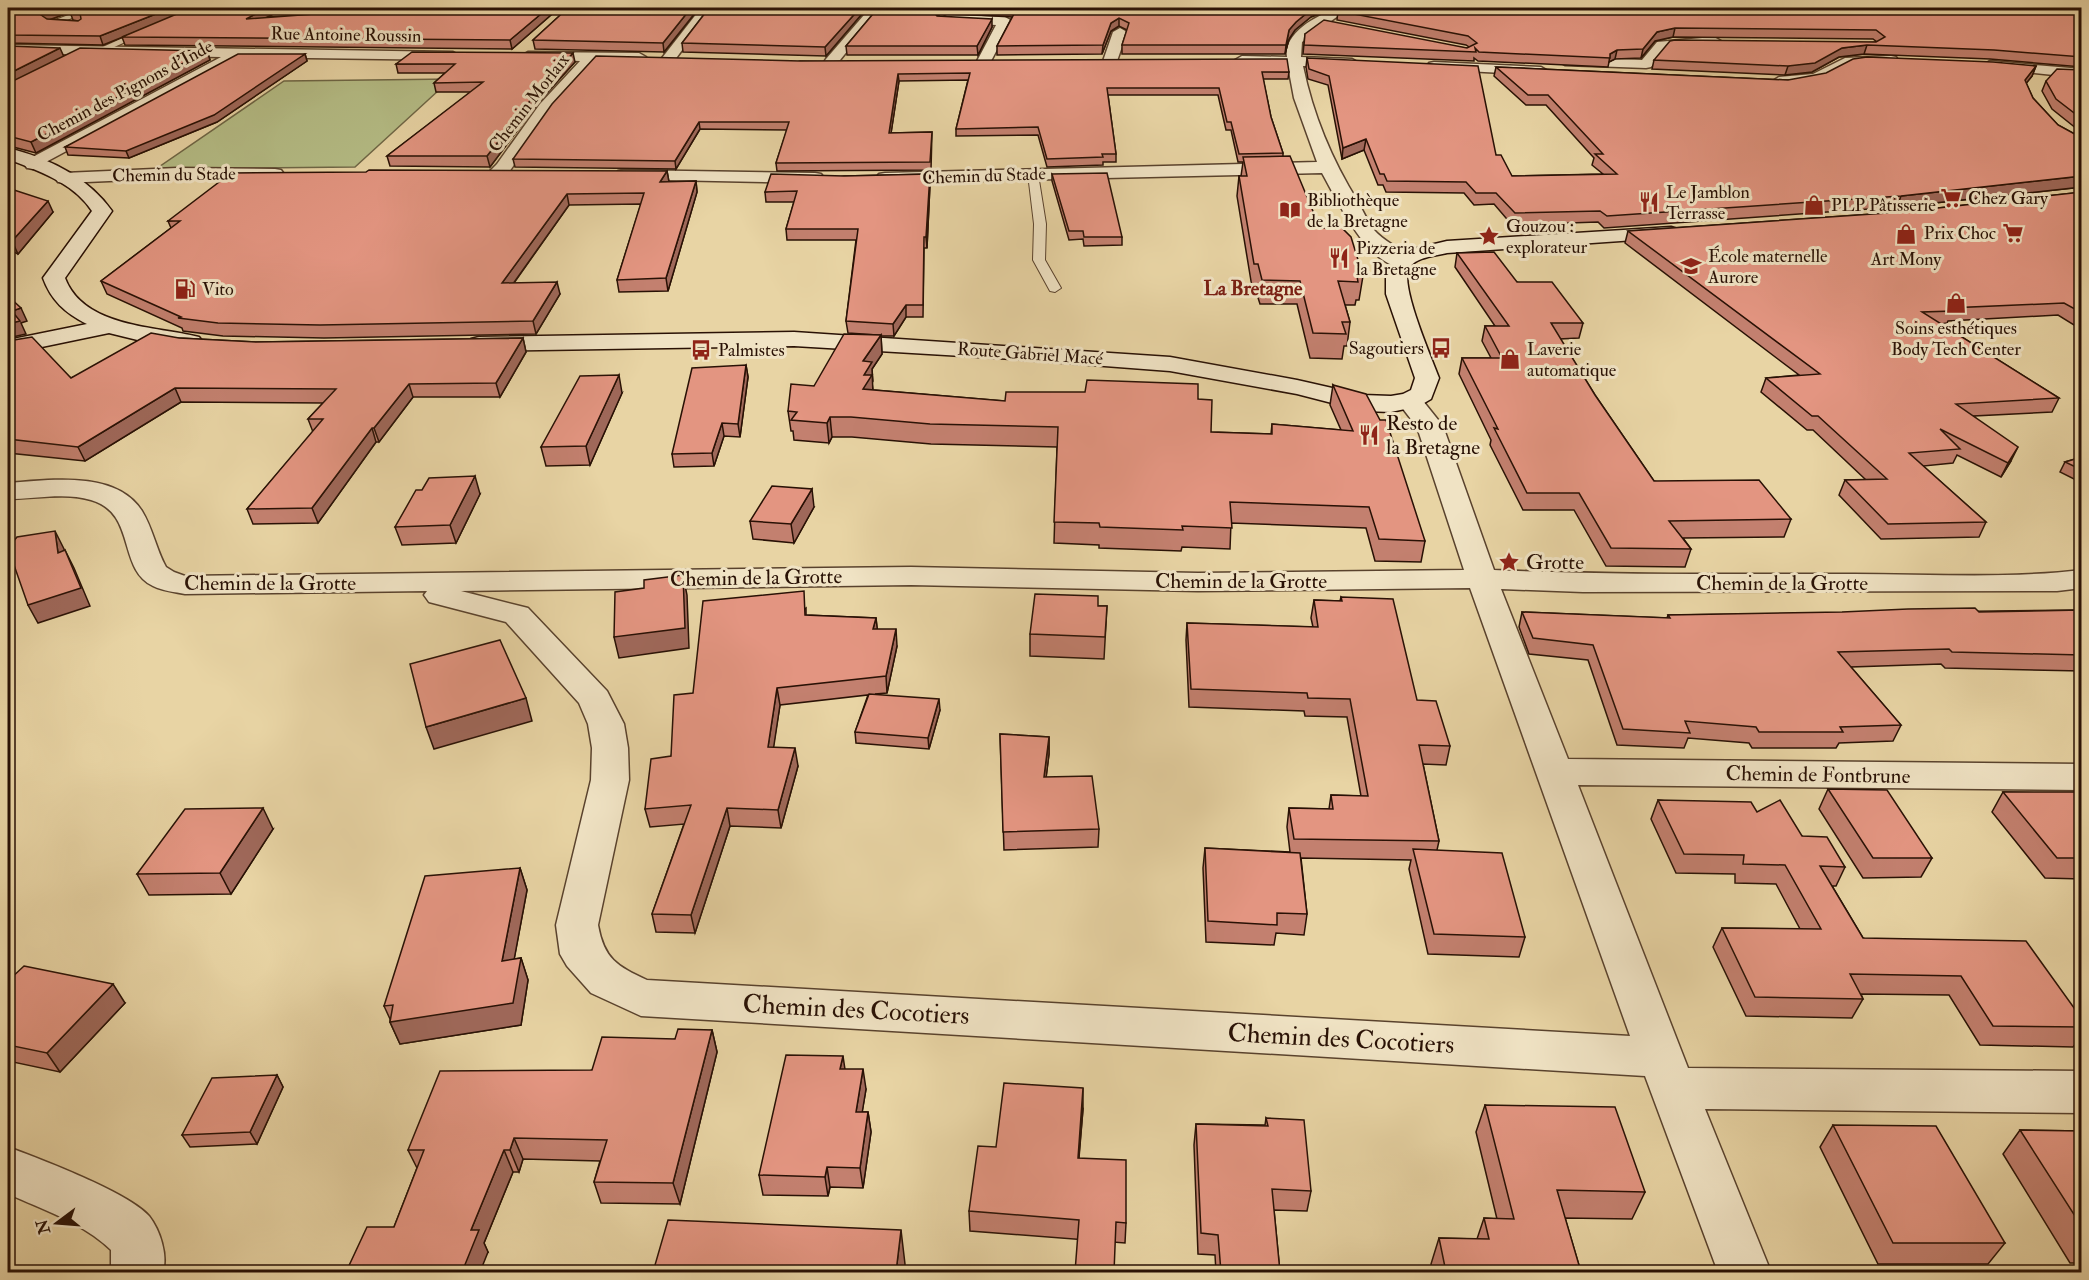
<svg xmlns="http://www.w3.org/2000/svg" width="2089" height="1280" font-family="'IM FELL Double Pica',serif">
  <rect width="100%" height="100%" fill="#e8d4a4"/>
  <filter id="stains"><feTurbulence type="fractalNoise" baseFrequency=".00333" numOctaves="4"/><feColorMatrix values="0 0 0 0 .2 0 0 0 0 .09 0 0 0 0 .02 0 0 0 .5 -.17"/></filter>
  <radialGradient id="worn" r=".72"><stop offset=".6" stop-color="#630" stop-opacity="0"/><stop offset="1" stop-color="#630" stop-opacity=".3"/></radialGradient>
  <path fill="#b5bd86" stroke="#6f6746" stroke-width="1.5" d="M451,79L355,167L156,169L284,81Z"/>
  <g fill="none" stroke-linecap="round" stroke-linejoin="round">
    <g stroke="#59422d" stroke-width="2">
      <g id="lane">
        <path d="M87,8H97L62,22L72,23V27L47,23Z"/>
        <path d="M145,28L152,30L101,53L94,51Z"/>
        <path d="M1033,171L1038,174L1046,224L1045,260L1061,288L1055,292L1050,291L1033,260L1034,224L1028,174Z"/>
      </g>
    </g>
    <g stroke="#59422d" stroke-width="3">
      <g id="street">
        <path d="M377,8H494L488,12C466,13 391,21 377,8Z"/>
        <path d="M701,8H713L674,61H664L662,58Z"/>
        <path d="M870,8H882L836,65H826L824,62L826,59Z"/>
        <path d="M1342,8H1364L1363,11L1338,16L1302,42L1301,57L1352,59L1359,63L1352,67L1303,66C1313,115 1332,160 1358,202C1363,211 1368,222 1374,230C1385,243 1404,249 1413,262L1410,266C1371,276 1337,199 1322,173L885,183L879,182L876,178L879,174L885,173L1317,162L1294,98L1288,66L1242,64L1235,60L1242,56L1287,57C1283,32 1321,12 1342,8Z"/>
        <path d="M947,15L1005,17L1012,21L991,61L984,65L977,61L996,25L942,22L940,19Z"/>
        <path d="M1120,28L1127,32L1117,61L1110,65L1105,64L1103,61L1113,32Z"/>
        <path d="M1714,37L1721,41L1719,44L1666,49L1651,67L1646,68L1565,65L1558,61L1565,57L1642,60L1657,42Z"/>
        <path d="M8,45L453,52L460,56L453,60L241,57L33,169L27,168L24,164L27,160L221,57L8,53Z"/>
        <path d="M528,52L639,53L646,57L639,61H595L552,110L509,172L502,178H490L487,174L497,164L540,104L580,61L523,59L521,56Z"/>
        <path d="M1891,56L1896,57L1898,60L1896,63L1848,66L1823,80L1805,85L1779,87L1771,82L1779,77L1813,74L1845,58Z"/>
        <path d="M1990,61L2082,69V78L1985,68L1983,65Z"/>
        <path d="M1434,62L1541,67L1548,71L1541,75L1429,69L1427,66L1429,63Z"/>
        <path d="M177,168L275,169L281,170L284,174L281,178L275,179L177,178L64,183L58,182L55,178L58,174L64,173Z"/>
        <path d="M624,170L815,173L821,174L824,178L821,182L815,183L618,179L615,175L618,171Z"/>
        <path d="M1410,393L1419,396L1443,426L1494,570C1614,575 1734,574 1854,574C1929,574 2007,579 2082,570V588L2057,591L1583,592L1501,589L1568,759L2082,764V790L1578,785L1688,1068L2082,1071V1113L1705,1109L1771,1272H1718L1645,1076L641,1016L591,993L567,966L560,954L556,925L591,780L592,748L588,724L579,703L506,622L429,602L424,595L427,591L185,594C175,592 163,591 153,586C117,569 137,513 91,500C65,492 34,499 8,499V483C50,480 116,470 142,511C153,529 156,549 166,567L174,572L185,576L911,567L1198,573L1464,570L1417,427L1397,401L1401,396ZM911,585L1198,591L1470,588L1630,1036L647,980C617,966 604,959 598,925L629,780L628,748L624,724L607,691L528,608L461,591Z"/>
        <path d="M8,1147C40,1159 128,1192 149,1216C160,1230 168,1255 163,1272H111V1250C83,1223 42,1209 8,1194Z"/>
      </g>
    </g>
    <g stroke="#291105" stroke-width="3">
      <g id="secondary">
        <path d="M8,148C48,158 88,177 112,211L65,278C84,328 156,326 199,337L203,342L199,347L191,349L158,345L109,333L8,354V340L87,324C65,313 51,300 43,278L92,211C73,182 38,171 8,159Z"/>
        <path d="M1671,227L1678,229L1681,233L1678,237L1447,253C1435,256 1416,257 1409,268C1399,284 1432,359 1439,378L1431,399L1419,406L1391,412L1363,411L1297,394L1170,371L1013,359L794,346L479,351L471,349L467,344L471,339L479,337L794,332L1170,357L1297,380L1363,395L1391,396L1403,394L1411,390L1415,378L1386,294V270L1396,258L1409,250L1447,241Z"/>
      </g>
    </g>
    <use href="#lane" fill="#f0e3c4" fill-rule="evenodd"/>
    <use href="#street" fill="#f0e3c4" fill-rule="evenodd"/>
    <use href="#secondary" fill="#f0e3c4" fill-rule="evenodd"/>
  </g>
  <g fill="#c3806f" stroke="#291105" stroke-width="1.5" fill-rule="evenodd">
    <path d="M8,8H285L267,17L459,8H559L512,49L125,45L122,37L103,45L8,43ZM70,12L73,20L78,21L51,19Z"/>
    <path d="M568,8H699L664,52L535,49L533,40Z"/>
    <path d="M709,8H867L826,56L683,52L682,43Z"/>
    <path d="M878,8H1334L1311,17L1295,30L1289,39L1285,54H1122V45L1127,30L1119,26L1111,31L1102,54L997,55V46L1012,17L942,13L937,16L992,27L978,55H847L846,46Z"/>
    <path d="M1340,8H2082V67L1990,59L1864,54L1839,57L1812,72L1785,75L1652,69L1654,60L1877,42L1873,39L1673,37L1655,41L1641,58L1615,59L1609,62L1608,67L1478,61L1474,58V61L1303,54L1305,34L1467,48L1469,47L1466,45L1337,20L1338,11L1342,9Z"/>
    <path d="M8,46L64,56L207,51L210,60L36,153L9,146L8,148Z"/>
    <path d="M305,54L307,61L217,122L129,158L68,155L65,147Z"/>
    <path d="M1307,58L1496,155L1512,176L1603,174L1592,165L1594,158L1546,105H1526L1494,76L1496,67L1788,80L2036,66L2032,76L2026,83L2033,98L2058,125L2082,138V187L1897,207L1604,228L1598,222L1512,225L1494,204L1474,205L1464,193L1386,192L1383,185H1378L1364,150L1342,159L1328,85L1308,79L1306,67Z"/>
    <path d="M800,61L1289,72L1288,79H1263L1271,117L1283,153V156L1320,228L1363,276L1359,300H1356L1355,305H1345L1350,322L1347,346H1344L1342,359L1310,358L1297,304H1260L1255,288L1252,287L1237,196L1239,176H1241L1243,162H1238L1231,130H1226L1218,95H1108L1116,154V162H1103V165L1047,167L1038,135L956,136V129L968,80L899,81L891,133L932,132L931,170L777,171L776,163L787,130L700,129L676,169L515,167L513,159Z"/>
    <path d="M575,62L538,103L490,167L390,166L387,156L471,92H436L434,83L445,73H398L396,64Z"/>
    <path d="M2082,70V133L2052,109L2042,91L2046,81Z"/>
    <path d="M667,171L669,182L696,181L697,192L668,291L619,292L617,280L641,204L569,205L514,283L560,294L536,334L324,338L223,336L183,331L182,328L107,294L101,281L171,228L168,221Z"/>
    <path d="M930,174V184L927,248H924L923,317H906L894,336H881L882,354L872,369L873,381L872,383L873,390L1005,401L1198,399L1211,432L1271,434L1272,424L1341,430L1330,405L1333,385L1425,541L1421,562L1375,561L1366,528L1231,523L1230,549L1182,547L1181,551L1099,548V545L1054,543L1057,447L931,444L852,437H832L829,443L794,440L793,431H791L788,411L814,386L879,335L848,333L846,321L856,240H787L786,229L794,202H766L765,192L844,176Z"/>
    <path d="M1052,174L1122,237V245L1084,246L1083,239L1069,240L1052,181Z"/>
    <path d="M2082,192V330L2058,315L1948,321L1947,323L1941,324L2059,398L2052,412L1974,416L2011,461L2001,477L1957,455L1953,463L1923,466L1986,522L1979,537L1881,539L1839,495L1845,480H1866L1813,430H1807L1761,392L1766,378L1799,375L1625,243L1628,231L1902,212Z"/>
    <path d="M8,197L53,212L18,254L8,249Z"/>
    <path d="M1457,253L1517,282L1583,323L1579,338L1560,339L1595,395L1654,481L1791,519L1784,537L1683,538L1691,549L1685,567L1606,566L1574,510H1523L1490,445L1491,440L1459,374L1462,358H1491L1482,341L1485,326H1495L1455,267Z"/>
    <path d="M179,338L256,342L523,338L526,352L500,397H413L379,442H376L318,523L253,524L247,509L313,432L308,419L323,403L181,402L85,461L8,453V341L71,378Z"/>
    <path d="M746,365L748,377L740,437L724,436L714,466L674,467L672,454Z"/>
    <path d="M622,393L590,465L546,466L541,447Z"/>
    <path d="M2082,457V483L2060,472L2065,462Z"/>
    <path d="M480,494L456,543L402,545L395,527Z"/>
    <path d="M814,507L794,543L753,539L750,521Z"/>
    <path d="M1341,597L1450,746L1446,765L1423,764L1439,841L1437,850L1525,937L1519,957L1428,954L1409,869L1411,860L1301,858L1307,914L1304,935L1276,933L1274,945L1206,942L1203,868L1205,848L1290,852L1287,827L1289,808L1329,809L1331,795L1361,796L1347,717L1305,716L1304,711L1189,707L1186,640L1187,623L1313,627L1311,618L1314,600L1340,601Z"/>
    <path d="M1098,606H1107L1104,659L1030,656V634Z"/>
    <path d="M806,608V615L876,618L877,629L897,646L887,693L875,694L940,710L929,749L856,743L855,732L868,695L780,705L773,748L798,766L781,828L730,826L695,933L656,932L652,914L684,824L650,827L645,809L671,756L693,693Z"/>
    <path d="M2082,610V671L1945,668L1941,664L1851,667L1901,725L1893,741L1839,743L1836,748H1752L1749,743L1688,738L1684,748L1617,745L1588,660L1529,654L1519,627L1522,612L1667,618L1668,615Z"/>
    <path d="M1000,734L1049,737V754L1046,777L1099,829L1098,847L1004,850Z"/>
    <path d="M1828,789L1932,858L1921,877L1863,878L1819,809Z"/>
    <path d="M2003,792L2082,794V879L2045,878L1992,812Z"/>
    <path d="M1658,800L1757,812L1802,836L1845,867L1836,886H1832L1863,938L2082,1019V1036L2073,1047L1980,1045L1949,995L1861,994L1863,999L1852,1018L1746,1016L1713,947L1722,928L1800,929L1776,884L1735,883V874L1676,873L1651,819Z"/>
    <path d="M273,829L231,894L149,895L137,874Z"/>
    <path d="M520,868L527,890L514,959L521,958L528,980L521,1025L400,1044L390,1022V1019L384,1006Z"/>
    <path d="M8,981L125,1003L60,1072L8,1061Z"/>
    <path d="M712,1030L717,1052L680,1204L601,1203L594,1182L600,1161L523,1159L519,1172H513L484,1243L488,1252L394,1227L417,1168L408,1150L592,1070L675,1039Z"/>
    <path d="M844,1069L866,1089L862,1112H868L871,1132L863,1188L830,1187L828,1196L763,1195L759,1175Z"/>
    <path d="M277,1075L283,1087L257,1144L190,1147L182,1135Z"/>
    <path d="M1485,1105L1645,1192L1632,1219L1565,1218L1581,1272H1432L1431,1264L1439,1238L1477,1239L1484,1218L1497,1219L1476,1132Z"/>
    <path d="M1083,1109L1079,1158L1126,1223L1125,1243L970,1231L969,1211Z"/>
    <path d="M1266,1118L1311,1191L1307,1211L1274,1210L1280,1272H1216L1215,1255L1198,1254L1194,1145L1196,1124L1265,1125Z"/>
    <path d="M1833,1125L2005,1243L1988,1264H1878L1820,1147Z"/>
    <path d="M2020,1130L2082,1131V1263H2070L2003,1154Z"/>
  </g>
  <g fill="#9f685a" stroke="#291105" stroke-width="1.5">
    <path d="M57,8H82L46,21L41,15L43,13Z"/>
    <path d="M171,8H195L103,45L100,36Z"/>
    <path d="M267,8H285L248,27L246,19Z"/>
    <path d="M548,8H559L512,49L510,40Z"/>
    <path d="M691,8H699L664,52L663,43Z"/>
    <path d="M860,8H867L826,56L825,47Z"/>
    <path d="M937,8H942V13L933,18L932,10Z"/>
    <path d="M1316,8H1334L1311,17L1295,30L1289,39L1285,54L1286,45L1289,30L1296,22L1312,9Z"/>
    <path d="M1119,18V26L1111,31L1102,54L1103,45L1111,23Z"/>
    <path d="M992,19V27L978,55L977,46Z"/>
    <path d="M1675,28L1673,37L1655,41L1641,58L1643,49L1657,32Z"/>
    <path d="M1867,45L1864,54L1839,57L1812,72L1785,75L1788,66L1842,48Z"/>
    <path d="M60,48L64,57L8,86V74Z"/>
    <path d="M1617,50L1615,59L1609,62L1610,54Z"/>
    <path d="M207,51L210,60L36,153L31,142Z"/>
    <path d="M573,53L575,62L538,103L490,167L487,156L536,93Z"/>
    <path d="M305,54L307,61L217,122L129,158L126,151Z"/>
    <path d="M2036,66L2032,76L2021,90L2025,80Z"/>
    <path d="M898,74L899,81L890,140L889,133Z"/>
    <path d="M699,122L700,129L676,169L675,161Z"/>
    <path d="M1366,139L1364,150L1342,159L1343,148Z"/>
    <path d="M667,171L669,182H660Z"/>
    <path d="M930,174V184L927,248L926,237Z"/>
    <path d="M2082,176V187L1897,207L1901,196Z"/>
    <path d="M696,181L697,192L668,291L666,278Z"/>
    <path d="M567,194L569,205L505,295L502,283Z"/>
    <path d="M48,201L53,212L18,254L12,241Z"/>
    <path d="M557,282L560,294L536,334L533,321Z"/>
    <path d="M906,305V317L894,336L893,324Z"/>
    <path d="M21,308L27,321L21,323L26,334L8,338V324L12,311Z"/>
    <path d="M881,335L882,354L872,369L873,394L863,389V361Z"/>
    <path d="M523,338L526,352L500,397L496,383Z"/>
    <path d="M746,365L748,377L740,437L738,424Z"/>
    <path d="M619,375L622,393L590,465L586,446Z"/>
    <path d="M409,384L413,397L379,442L374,428Z"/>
    <path d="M175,388L181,402L85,461L78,447Z"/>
    <path d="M830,417L832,437L829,443L827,423Z"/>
    <path d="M722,423L724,436L714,466L712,453Z"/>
    <path d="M372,428L376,442L318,523L312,508Z"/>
    <path d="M2018,447L2011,461L2001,477L2008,463Z"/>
    <path d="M475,476L480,494L456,543L450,525Z"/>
    <path d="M812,489L814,507L794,543L791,524Z"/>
    <path d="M55,531L64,549L67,570L58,553Z"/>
    <path d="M65,550L74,568L90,606L38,623L28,605Z"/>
    <path d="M683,575L687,595L689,648L619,658L614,637Z"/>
    <path d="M876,618L878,635L873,629Z"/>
    <path d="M896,629L897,646L887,693L886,676Z"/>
    <path d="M777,688L780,705L771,765L768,747Z"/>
    <path d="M526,698L532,721L434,749L426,727Z"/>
    <path d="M939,699L940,710L929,749L928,738Z"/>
    <path d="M1049,737V754L1044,795V777Z"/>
    <path d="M795,748L798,766L781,828L778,810Z"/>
    <path d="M263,808L273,829L231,894L220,873Z"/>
    <path d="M727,808L730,826L695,933L691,915Z"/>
    <path d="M520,868L527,890L510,982L502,961Z"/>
    <path d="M521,958L528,980L521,1025L400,1044L390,1022Z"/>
    <path d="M113,984L125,1003L60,1072L47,1053Z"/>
    <path d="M712,1030L717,1052L680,1204L673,1183Z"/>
    <path d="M843,1056L846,1076L840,1069Z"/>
    <path d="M863,1069L866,1089L859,1132L856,1112Z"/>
    <path d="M277,1075L283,1087L257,1144L250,1132Z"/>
    <path d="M1083,1088V1109L1077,1178L1078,1158Z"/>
    <path d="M868,1112L871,1132L863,1188L860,1168Z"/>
    <path d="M514,1138L523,1159L519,1172L510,1150Z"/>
    <path d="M504,1150L513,1172L484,1243L488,1252L480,1272H462L471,1230Z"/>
    <path d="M827,1167L830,1187L828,1196L825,1177Z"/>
    <path d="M901,1230L905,1264L904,1272H896Z"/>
  </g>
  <g fill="#e39581" stroke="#291105" stroke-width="1.5">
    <path d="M8,8H57L43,13L41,15L47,19L78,21L81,19L80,13L69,11L80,8H171L100,36L8,35Z"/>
    <path d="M191,8H267L246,19L395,8L427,9L459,8H548L510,40L122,37Z"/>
    <path d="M568,8H691L663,43L533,40Z"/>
    <path d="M709,8H860L825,47L682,43Z"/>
    <path d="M878,8H937L932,10L937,16L992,19L977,46H846Z"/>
    <path d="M994,8H1316L1312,9L1296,22L1289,30L1286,45H1122L1129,23L1119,18L1111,23L1103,45L997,46L1014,14L1012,8Z"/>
    <path d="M1343,8H2082V57L1994,50L1867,45L1842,48L1815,63L1788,66L1654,60L1670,41L1675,40L1876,42L1885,37L1876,30L1675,28L1657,32L1643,49L1617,50L1610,54V58L1479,52L1475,48L1476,52L1304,45L1305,34L1324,20L1467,48L1477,43L1468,36L1338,11Z"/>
    <path d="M8,46L60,48L8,74Z"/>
    <path d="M80,48L207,51L31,142L8,136V81L11,82Z"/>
    <path d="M412,52L573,53L536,93L487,156H387L483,82L434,83L455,64H396Z"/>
    <path d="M238,54H305L214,115L126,151L65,147Z"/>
    <path d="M596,56L800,61L1287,59L1289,72H1262L1271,117L1283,153L1239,154L1231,122H1227L1219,88H1107L1116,154H1102L1103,157L1047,159L1038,127L956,129L970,73L898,74L889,133L932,132L930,162L776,163L789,122H699L675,161L513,159L552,104Z"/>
    <path d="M1867,57L1993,62L2036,66L2025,80L2033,98L2058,125L2082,138V176L1901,196L1607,216L1600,211L1515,213L1496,193H1476L1466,182L1387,181L1384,174H1380L1366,139L1343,148L1329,76L1309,69L1307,58L1478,66L1496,155H1501L1512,176L1617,174L1595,154H1603L1548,95H1528L1496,67L1788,80L1826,73L1853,59Z"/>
    <path d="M2057,69L2082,70V119L2056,99L2046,81Z"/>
    <path d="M1290,156L1320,228H1342L1351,237L1363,276H1357L1358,282L1338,281L1350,322H1342L1346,334L1313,333L1300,281L1262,280L1258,264H1254L1239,176H1247L1243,157Z"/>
    <path d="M369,170L667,171L660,182L696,181L666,278L617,280L644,193L567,194L502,283L557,282L533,321L320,325L218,323L178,318L181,317L101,281L180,221H168L231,173L366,172Z"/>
    <path d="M1107,173L1122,237H1084L1083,231H1069L1052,174Z"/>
    <path d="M771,174L844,176L930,174L926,237H924L923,305H906L893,324L846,321L858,229H786L797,191L765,192Z"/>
    <path d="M14,190L48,201L12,241L8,239V197Z"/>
    <path d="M2082,192V313L2064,303L1949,308L1953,311L1922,312L2059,398L1956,404L2018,447L2008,463L1940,429L1960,449L1909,453L1986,522L1888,524L1845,480L1887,479L1818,416H1812L1766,378L1820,374L1628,231L1902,212Z"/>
    <path d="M1494,252L1517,282H1552L1583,323H1551L1595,395L1654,481L1759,480L1791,519L1669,521L1691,549L1611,548L1579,493H1527L1494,428L1498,429L1462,358H1502L1485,326H1509L1457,253Z"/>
    <path d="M8,296L21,308L12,311L20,321L8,324Z"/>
    <path d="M151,333L179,338L256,342L523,338L496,383L409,384L374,428H372L312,508L247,509L323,419H308L336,389L175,388L78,447L8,439V341L32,337L71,378Z"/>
    <path d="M844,334L881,335L863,361L872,362L864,375H872L863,389L1005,401L1006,392H1085L1087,380L1198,384V399L1212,400L1211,432L1272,434V424L1353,431L1333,385L1366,394L1380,420H1386L1425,541L1379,539L1369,507L1230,502L1232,528L1182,526L1183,530L1100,527L1099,523L1054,522L1058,427L930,424L851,417H830L827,423L791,420L797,412L788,411L791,384L814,386Z"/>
    <path d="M746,365L738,424L722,423L712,453L672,454L692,368Z"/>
    <path d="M619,375L586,446L541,447L580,376Z"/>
    <path d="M2082,457V470L2065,462Z"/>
    <path d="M475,476L450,525L395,527L416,490H422L429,478Z"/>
    <path d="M772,486L812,489L791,524L750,521Z"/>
    <path d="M55,531L58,553L65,550L81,588L28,605L8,548L17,537Z"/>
    <path d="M683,575L685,628L614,637L615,592L644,588V580Z"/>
    <path d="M804,591L805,615L876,618L873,629H896L886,676L777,688L768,747L795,748L778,810L727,808L691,915L652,914L691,805L645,809L651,759L671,756L674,695L693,693L703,601Z"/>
    <path d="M1035,594L1098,596V606H1107L1105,637L1030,634Z"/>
    <path d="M1341,597L1393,599L1417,700L1436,701L1450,746L1419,745L1439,841L1294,839L1289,808L1333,809L1331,795L1368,796L1350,699L1308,698L1307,693L1191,689L1187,623L1318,627L1314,600L1342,601Z"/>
    <path d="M1975,608L1979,612L2082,610V655L1952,652L1949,649L1838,652L1901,725L1840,727L1843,732H1759L1756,727L1685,721L1690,733L1623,729L1593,645L1533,638L1522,612L1670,618L1668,615L1842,612L1908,609Z"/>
    <path d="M500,640L526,698L426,727L410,664Z"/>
    <path d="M869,694L939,699L928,738L855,732Z"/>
    <path d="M1000,734L1049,737L1044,777L1092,776L1099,829L1003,832Z"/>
    <path d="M1828,789L1887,790L1932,858H1873Z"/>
    <path d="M2003,792H2080L2082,794V858H2057Z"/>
    <path d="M1658,800L1751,802L1757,812L1780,800L1802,836L1827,837L1845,867L1820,866L1863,938L2026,941L2082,1019V1027L1993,1026L1961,976L1850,974L1863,999L1755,997L1722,928L1821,929L1785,865L1743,864L1744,855L1684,854Z"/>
    <path d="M263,808L220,873L137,874L185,809Z"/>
    <path d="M1205,848L1300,853L1307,914L1277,913V925L1208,921Z"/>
    <path d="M1413,849L1502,853L1525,937L1434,934Z"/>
    <path d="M520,868L502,961L521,958L513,1003L390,1022L393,1005L384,1006L425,876Z"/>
    <path d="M24,966L113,984L47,1053L8,1045V981Z"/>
    <path d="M678,1029L712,1030L673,1183L594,1182L607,1140L514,1138L510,1150H504L471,1230H479L462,1272H346L367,1227H394L424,1150H408L440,1071L592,1070L602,1037L675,1039Z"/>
    <path d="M786,1055L843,1056L840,1069H863L856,1112H868L860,1168L827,1167L825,1177L759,1175Z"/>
    <path d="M277,1075L250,1132L182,1135L212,1078Z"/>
    <path d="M1004,1083L1083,1088L1078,1158L1126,1160V1223L1116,1222L1114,1272H1075L1079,1220L969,1211L978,1146L996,1147Z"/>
    <path d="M1485,1105L1615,1107L1645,1192L1557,1190L1581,1272H1446L1439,1238L1489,1239L1484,1218L1514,1219Z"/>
    <path d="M1266,1118L1304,1120L1311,1191L1272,1189L1280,1272H1221L1218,1235L1201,1233L1196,1124L1268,1126Z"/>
    <path d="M1833,1125L1936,1126L2005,1243H1893Z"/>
    <path d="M2020,1130L2082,1131V1227Z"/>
    <path d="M668,1220L901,1230L896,1272H653Z"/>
    <path d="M2052,1269L2054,1272H1990L1989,1271Z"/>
  </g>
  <defs>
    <g id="supermarket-bare" transform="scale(1.62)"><path d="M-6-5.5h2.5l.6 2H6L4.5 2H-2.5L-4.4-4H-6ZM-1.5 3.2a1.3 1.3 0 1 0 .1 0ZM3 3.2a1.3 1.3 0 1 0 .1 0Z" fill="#8f2418" stroke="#f0e3c4" stroke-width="2.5" paint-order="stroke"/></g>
    <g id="restaurant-bare" transform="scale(1.62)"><path d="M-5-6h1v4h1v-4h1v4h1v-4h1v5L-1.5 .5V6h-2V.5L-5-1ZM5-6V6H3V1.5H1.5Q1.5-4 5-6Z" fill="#8f2418" stroke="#f0e3c4" stroke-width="2.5" paint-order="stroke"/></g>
    <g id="shop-bare" transform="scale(1.62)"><path d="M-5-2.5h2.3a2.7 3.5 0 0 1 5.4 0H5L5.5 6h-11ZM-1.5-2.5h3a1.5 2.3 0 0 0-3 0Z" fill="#8f2418" stroke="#f0e3c4" stroke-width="2.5" paint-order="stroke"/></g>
    <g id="library-bare" transform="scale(1.62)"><path d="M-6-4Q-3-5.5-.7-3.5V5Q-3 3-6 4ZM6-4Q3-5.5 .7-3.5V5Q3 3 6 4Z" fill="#8f2418" stroke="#f0e3c4" stroke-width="2.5" paint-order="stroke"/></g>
    <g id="sight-bare" transform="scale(1.62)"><path d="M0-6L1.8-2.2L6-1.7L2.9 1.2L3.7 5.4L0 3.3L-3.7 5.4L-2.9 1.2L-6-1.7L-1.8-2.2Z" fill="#8f2418" stroke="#f0e3c4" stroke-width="2.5" paint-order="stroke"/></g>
    <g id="school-bare" transform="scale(1.62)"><path d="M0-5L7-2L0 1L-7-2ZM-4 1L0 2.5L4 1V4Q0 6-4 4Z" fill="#8f2418" stroke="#f0e3c4" stroke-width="2.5" paint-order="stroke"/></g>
    <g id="fuel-bare" transform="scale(1.62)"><path d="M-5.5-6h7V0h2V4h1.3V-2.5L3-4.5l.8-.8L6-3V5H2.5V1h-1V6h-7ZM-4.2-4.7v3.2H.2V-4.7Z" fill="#8f2418" stroke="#f0e3c4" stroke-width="2.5" paint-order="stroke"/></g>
    <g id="bus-bare" transform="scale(1.62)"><path d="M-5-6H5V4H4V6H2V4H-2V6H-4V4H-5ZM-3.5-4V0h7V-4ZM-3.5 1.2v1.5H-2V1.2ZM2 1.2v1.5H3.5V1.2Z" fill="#8f2418" stroke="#f0e3c4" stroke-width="2.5" paint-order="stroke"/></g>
  </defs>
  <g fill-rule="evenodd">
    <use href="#supermarket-bare" x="1951" y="198"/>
    <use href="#restaurant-bare" x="1649" y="202"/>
    <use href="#shop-bare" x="1814" y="205"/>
    <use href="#library-bare" x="1290" y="210"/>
    <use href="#supermarket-bare" x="2013" y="233"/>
    <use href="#shop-bare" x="1906" y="234"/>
    <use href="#sight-bare" x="1489" y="236"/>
    <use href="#restaurant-bare" x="1339" y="258"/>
    <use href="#school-bare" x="1691" y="266"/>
    <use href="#fuel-bare" x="185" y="289"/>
    <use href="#shop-bare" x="1956" y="303"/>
    <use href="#bus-bare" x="1441" y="348"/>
    <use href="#bus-bare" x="701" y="350"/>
    <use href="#shop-bare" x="1510" y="359"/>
    <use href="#restaurant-bare" x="1369" y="435"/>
    <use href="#sight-bare" x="1509" y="562"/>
  </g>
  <g text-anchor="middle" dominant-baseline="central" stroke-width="6" stroke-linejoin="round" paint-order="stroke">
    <g font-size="18" fill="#291105" stroke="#f0e3c4">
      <text transform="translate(346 35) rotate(1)">Rue Antoine Roussin</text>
      <text transform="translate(125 91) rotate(-28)">Chemin des Pignons d'Inde</text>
      <text transform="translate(529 103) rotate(-52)">Chemin Morlaix</text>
      <text transform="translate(174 175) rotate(-1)">Chemin du Stade</text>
      <text transform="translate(984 176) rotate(-2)">Chemin du Stade</text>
      <text transform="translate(1030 354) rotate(4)">Route Gabriel Macé</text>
    </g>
    <g font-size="18" fill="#291105" stroke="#f0e3c4" text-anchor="start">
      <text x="1666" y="192">Le Jamblon<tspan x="1666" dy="21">Terrasse</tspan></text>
      <text x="1968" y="198">Chez Gary</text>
      <text x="1307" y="200">Bibliothèque<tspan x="1307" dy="21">de la Bretagne</tspan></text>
      <text x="1831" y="205">PLP Pâtisserie</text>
      <text x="1506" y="226">Gouzou :<tspan x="1506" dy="21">explorateur</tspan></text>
      <text x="1996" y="233" text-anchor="end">Prix Choc</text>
      <text x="1356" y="248">Pizzeria de<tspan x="1356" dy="21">la Bretagne</tspan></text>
      <text x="1708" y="256">École maternelle<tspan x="1708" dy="21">Aurore</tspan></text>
      <text x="1906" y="259" text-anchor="middle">Art Mony</text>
      <text x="202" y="289">Vito</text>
      <text x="1956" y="328" text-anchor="middle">Soins esthétiques<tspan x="1956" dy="21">Body Tech Center</tspan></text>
      <text x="1424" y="348" text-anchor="end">Sagoutiers</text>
      <text x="1527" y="349">Laverie<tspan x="1527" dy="21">automatique</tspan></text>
      <text x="718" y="350">Palmistes</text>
    </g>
    <g font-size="20" font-weight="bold" fill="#7a1f14" stroke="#f0e3c4">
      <text x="1253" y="288">La Bretagne</text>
    </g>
    <g font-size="21" fill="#291105" stroke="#f0e3c4" text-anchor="start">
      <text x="1386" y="423">Resto de<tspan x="1386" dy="24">la Bretagne</tspan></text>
      <text x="1526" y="562">Grotte</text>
    </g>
    <g font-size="21" fill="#291105" stroke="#f0e3c4">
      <text transform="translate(756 578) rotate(-1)">Chemin de la Grotte</text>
      <text x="1241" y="581">Chemin de la Grotte</text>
      <text x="270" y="583">Chemin de la Grotte</text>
      <text x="1782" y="583">Chemin de la Grotte</text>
      <text transform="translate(1818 775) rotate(1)">Chemin de Fontbrune</text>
    </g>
    <g font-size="26" fill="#291105" stroke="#f0e3c4">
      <text transform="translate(856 1010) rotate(3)">Chemin des Cocotiers</text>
      <text transform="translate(1341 1039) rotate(3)">Chemin des Cocotiers</text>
    </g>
  </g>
  <rect width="2089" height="1280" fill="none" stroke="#e8d4a4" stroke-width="30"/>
  <rect x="9" y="9" width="2071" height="1262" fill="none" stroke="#291105" stroke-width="3"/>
  <rect x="15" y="15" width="2059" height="1250" fill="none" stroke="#291105" stroke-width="1.5"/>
  <g transform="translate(57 1223) rotate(254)" stroke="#f0e3c4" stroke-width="4.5" paint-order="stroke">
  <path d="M0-4.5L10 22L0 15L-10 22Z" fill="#291105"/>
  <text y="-9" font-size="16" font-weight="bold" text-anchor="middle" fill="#291105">N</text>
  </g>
  <rect width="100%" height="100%" filter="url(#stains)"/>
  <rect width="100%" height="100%" fill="url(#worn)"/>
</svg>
